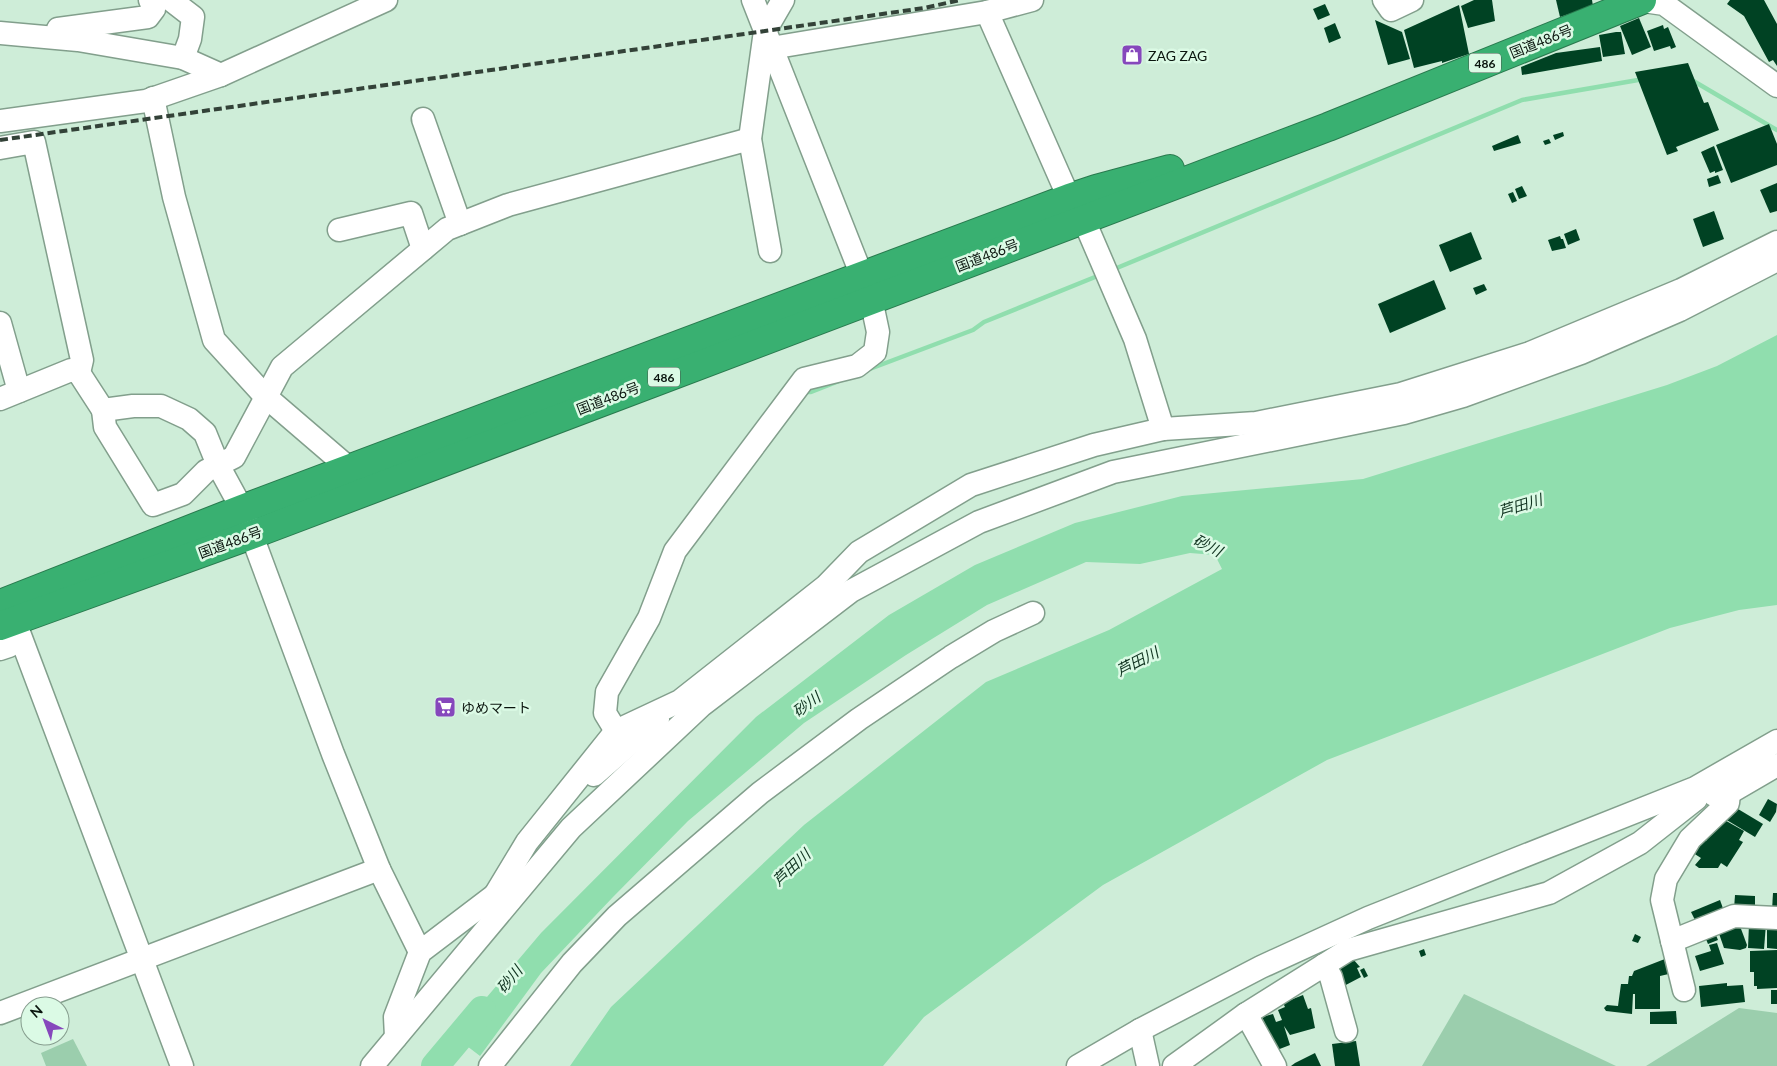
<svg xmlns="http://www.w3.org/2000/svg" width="1777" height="1066" font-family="Lato,'Noto Sans JP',sans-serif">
  <rect width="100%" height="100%" fill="#ceedd8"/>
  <g fill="#9bcead">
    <path d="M1464,994L1616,1066H1422Z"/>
    <path d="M1739,1008L1777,1013V1066H1646Z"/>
    <path d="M73,1039L87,1066H46L41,1053Z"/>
  </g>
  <path fill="#90deae" d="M1777,335V605L1739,610L1670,628L1327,760L1103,885L924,1017L883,1066H570L611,1007L804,825L986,682L1109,630L1222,569L1215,555L1190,553L1140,564L1086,562L987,605L906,655L804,723L688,821L613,897L541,973L480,1056L454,1036L541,933L756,717L889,615L975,565L1075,523L1182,496L1363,479L1667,385L1717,366Z"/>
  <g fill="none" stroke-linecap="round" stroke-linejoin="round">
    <g stroke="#90deae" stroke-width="4.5">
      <path d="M1690,79L1777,130"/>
      <path d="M1112,270L1522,100L1644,79"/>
      <path d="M867,370L973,330L984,322L1100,275"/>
      <path d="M805,392H811L839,381"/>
    </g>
    <path stroke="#90deae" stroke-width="28" d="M435,1066L482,1010"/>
  </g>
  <g fill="#004223">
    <path d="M1474,0H1492L1495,21L1468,28L1461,6Z"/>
    <path d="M1556,0H1592L1593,6L1560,17Z"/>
    <path d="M1730,0H1764L1777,24V66L1773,60L1769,62L1744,16L1727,4Z"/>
    <path d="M1325,4L1330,15L1318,20L1313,9Z"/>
    <path d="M1459,5L1469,54L1442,63V61L1414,68L1404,30Z"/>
    <path d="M1639,18L1651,47L1632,55L1620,26Z"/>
    <path d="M1375,20L1402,32L1410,59L1388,65Z"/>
    <path d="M1335,23L1341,38L1329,43L1324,28Z"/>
    <path d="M1663,25L1664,29L1668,27L1676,47L1671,49L1670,46L1654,51L1647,31Z"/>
    <path d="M1616,32H1621L1625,54L1603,57L1599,35Z"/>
    <path d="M1600,47L1602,61L1522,75L1521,67L1556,53Z"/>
    <path d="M1688,63L1704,103L1708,102L1719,130L1676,147L1678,151L1667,155L1635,72Z"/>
    <path d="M1769,124L1777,144V165L1731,183L1716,145Z"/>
    <path d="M1563,132L1564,136L1555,140L1553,135Z"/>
    <path d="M1518,135L1521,143L1494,151L1492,146Z"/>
    <path d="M1549,139L1551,143L1545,145L1543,141Z"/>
    <path d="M1714,146L1723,170L1715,173V171L1710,173L1701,152Z"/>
    <path d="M1718,175L1721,183L1709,187L1707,179Z"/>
    <path d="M1777,183V211L1770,213L1760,190Z"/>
    <path d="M1522,186L1527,196L1519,199L1515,189Z"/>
    <path d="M1513,192L1517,201L1512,203L1508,194Z"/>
    <path d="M1714,211L1724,239L1703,247L1693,219Z"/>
    <path d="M1576,229L1580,240L1568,245L1564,234Z"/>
    <path d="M1471,232L1482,259L1450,272L1439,245Z"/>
    <path d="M1560,236L1561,239H1563L1566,248L1552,251L1548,240Z"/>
    <path d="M1434,280L1446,309L1390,333L1378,304Z"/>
    <path d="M1484,284L1487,290L1476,295L1473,288Z"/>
    <path d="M1768,799L1777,804L1776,812L1770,822L1759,815Z"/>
    <path d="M1733,806L1763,824L1755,837L1725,819Z"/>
    <path d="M1721,818L1744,831L1739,840L1743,842L1727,867L1721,863L1718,868H1699L1695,865L1701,858L1690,851L1699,837L1706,841Z"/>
    <path d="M1773,893H1777V910H1772Z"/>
    <path d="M1735,895L1755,896V906L1734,909Z"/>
    <path d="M1720,900L1725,914L1696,922L1691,912Z"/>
    <path d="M1737,918L1747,945L1746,948L1740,950L1724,948L1716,925Z"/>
    <path d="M1749,924H1766L1764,949L1748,948Z"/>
    <path d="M1767,925H1777V949L1767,948Z"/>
    <path d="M1713,928L1718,940L1708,944L1703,932Z"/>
    <path d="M1635,934L1641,937L1638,943L1632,941Z"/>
    <path d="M1717,943L1724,964L1700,971L1695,956L1711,951L1709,945Z"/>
    <path d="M1424,949L1426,955L1421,957L1419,951Z"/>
    <path d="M1777,950V988L1757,989V986H1754V972H1750V951Z"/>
    <path d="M1670,957L1673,973L1660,976V1009H1635V994H1633L1632,1014L1606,1011L1604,1008L1607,1005L1618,1006L1621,984H1628L1629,976H1632L1634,971Z"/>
    <path d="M1353,959L1360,967L1357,968L1361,977L1342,987L1335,967Z"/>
    <path d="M1364,968L1368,976L1364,978L1360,970Z"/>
    <path d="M1727,983V986L1743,985L1745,1002L1701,1007L1699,986Z"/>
    <rect x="1771" y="990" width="6" height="14"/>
    <path d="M1303,995L1308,1009L1311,1008L1315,1028L1290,1035L1284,1026L1290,1045L1277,1050L1262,1017L1273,1014L1276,1022L1282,1020L1278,1010L1285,1007L1283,1003Z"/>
    <path d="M1676,1011L1677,1024H1650V1012Z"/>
    <path d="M1356,1041L1360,1066H1335L1332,1044Z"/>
    <path d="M1315,1053L1321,1066H1291L1295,1063Z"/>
  </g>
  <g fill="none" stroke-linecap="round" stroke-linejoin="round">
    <g stroke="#829f8c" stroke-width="25">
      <g id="minor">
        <path d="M171,0L193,17L190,39L183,58"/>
        <path d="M1384,0L1391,10L1412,0"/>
        <path d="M1637,0L1664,4L1777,86"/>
        <path d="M987,12L1069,198"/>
        <path d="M58,29L148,17L154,9L150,0"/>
        <path d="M0,33L78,40L183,58L221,75"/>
        <path d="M771,48L987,12L1032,0"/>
        <path d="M153,98L174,197L214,340L265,396L350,469"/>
        <path d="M423,119L460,224"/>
        <path d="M0,121L146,101L221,75L386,0"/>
        <path d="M0,148L34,142L82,360L79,373"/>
        <path d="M1083,218L1135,339L1163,429"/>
        <path d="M339,230L411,213L423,249"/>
        <path d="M770,251L750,139L765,31L783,0"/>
        <path d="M0,323L19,391"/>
        <path d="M0,399L71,370L79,373L103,410L133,406H161L189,419L205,433L218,465L242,509L333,754L379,869L420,952"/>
        <path d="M103,410L105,427L153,505L183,494L206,471L234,457L282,367L447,229L508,205L750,139"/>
        <path d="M9,606L182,1066"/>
        <path d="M0,649L9,646L15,622"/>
        <path d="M616,731L605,713L607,692L649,618L675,551L804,379L857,366L875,352L878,332L871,299L753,0"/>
        <path d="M594,775L658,719"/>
        <path d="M1714,795L1729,793L1777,765"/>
        <path d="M495,895L527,842L616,731L680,701L826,586L859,552L971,485L1094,445L1163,429L1256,423L1401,394L1530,353L1681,290L1777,242"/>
        <path d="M1672,941L1734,916L1777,918"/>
        <path d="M1324,965L1331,977L1346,1031"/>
        <path d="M1684,990L1662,900L1666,879L1690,839L1728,803L1729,793"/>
        <path d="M0,1013L379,869"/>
        <path d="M1246,1014L1275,1066"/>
        <path d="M1140,1030L1148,1066"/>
        <path d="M396,1037L395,1017L420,952L495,895L510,900"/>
        <path d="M372,1066L571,828L702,705L851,591L979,522L1113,472L1404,413L1463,396L1581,353L1680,310L1777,260"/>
        <path d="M490,1066L572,963L617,916L760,793L859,719L951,657L994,631L1033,613"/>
        <path d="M1078,1066L1140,1030L1261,967L1368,918L1695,788L1777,741"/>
        <path d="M1174,1066L1246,1014L1348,950L1549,893L1640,843L1696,799L1695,789"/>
      </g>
    </g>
    <g stroke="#297a4e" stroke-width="30">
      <g id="highway">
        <path d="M0,604L242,509L1069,198L1096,189L1170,169"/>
        <path d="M0,626L251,535L1328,127L1642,0"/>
      </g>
    </g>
    <use href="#minor" stroke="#fff" stroke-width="22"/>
    <use href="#highway" stroke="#39b071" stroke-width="28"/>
    <path stroke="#334238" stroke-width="4" stroke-dasharray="8 4" stroke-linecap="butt" d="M0,140L765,31L924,8L960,0"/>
  </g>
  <defs>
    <g id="shop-square" transform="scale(1.125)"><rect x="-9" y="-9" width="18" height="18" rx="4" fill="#8647bc" stroke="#dbfae5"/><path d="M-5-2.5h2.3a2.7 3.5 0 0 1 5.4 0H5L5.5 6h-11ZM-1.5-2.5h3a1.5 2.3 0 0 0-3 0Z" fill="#fff"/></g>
    <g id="supermarket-square" transform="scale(1.125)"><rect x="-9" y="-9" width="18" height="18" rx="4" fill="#8647bc" stroke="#dbfae5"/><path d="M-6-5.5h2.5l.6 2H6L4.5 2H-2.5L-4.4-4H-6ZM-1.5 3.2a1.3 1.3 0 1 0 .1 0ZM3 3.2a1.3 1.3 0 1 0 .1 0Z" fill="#fff"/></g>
  </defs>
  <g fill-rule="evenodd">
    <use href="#shop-square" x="1132" y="55"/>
    <use href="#supermarket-square" x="445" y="707"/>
  </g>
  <g text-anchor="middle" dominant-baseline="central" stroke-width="5" stroke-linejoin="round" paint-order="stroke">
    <g fill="#dbfae5" stroke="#495a4e" stroke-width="1">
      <rect x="1469" y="53.5" width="32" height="19" rx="4"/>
      <rect x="648" y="367.5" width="32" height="19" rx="4"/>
    </g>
    <g font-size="12" font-weight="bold" fill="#0a150e">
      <text x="1485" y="63">486</text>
      <text x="664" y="377">486</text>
    </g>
    <g font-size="14" fill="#0a150e" stroke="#dbfae5">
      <text transform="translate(1541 41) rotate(-22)">国道486号</text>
      <text transform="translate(987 255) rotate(-21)">国道486号</text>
      <text transform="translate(608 398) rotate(-21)">国道486号</text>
      <text transform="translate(230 542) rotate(-20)">国道486号</text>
    </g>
    <g font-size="14" fill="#0a150e" stroke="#dbfae5" text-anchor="start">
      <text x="1148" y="55">ZAG ZAG</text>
      <text x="461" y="707">ゆめマート</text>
    </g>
    <g font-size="15" font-style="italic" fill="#0f321f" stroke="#dbfae5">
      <text transform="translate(1520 505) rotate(-17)">芦田川</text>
      <text transform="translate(1208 545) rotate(27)">砂川</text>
      <text transform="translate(1137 661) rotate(-27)">芦田川</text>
      <text transform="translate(806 704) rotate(-36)">砂川</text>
      <text transform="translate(791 867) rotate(-43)">芦田川</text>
      <text transform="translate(509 979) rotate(-50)">砂川</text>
    </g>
  </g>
  <g transform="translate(45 1021) rotate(318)"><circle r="24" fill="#dbfae5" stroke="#879e8f"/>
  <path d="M0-4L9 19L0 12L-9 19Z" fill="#8647bc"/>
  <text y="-8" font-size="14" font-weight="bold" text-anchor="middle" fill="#0a150e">N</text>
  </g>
</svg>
